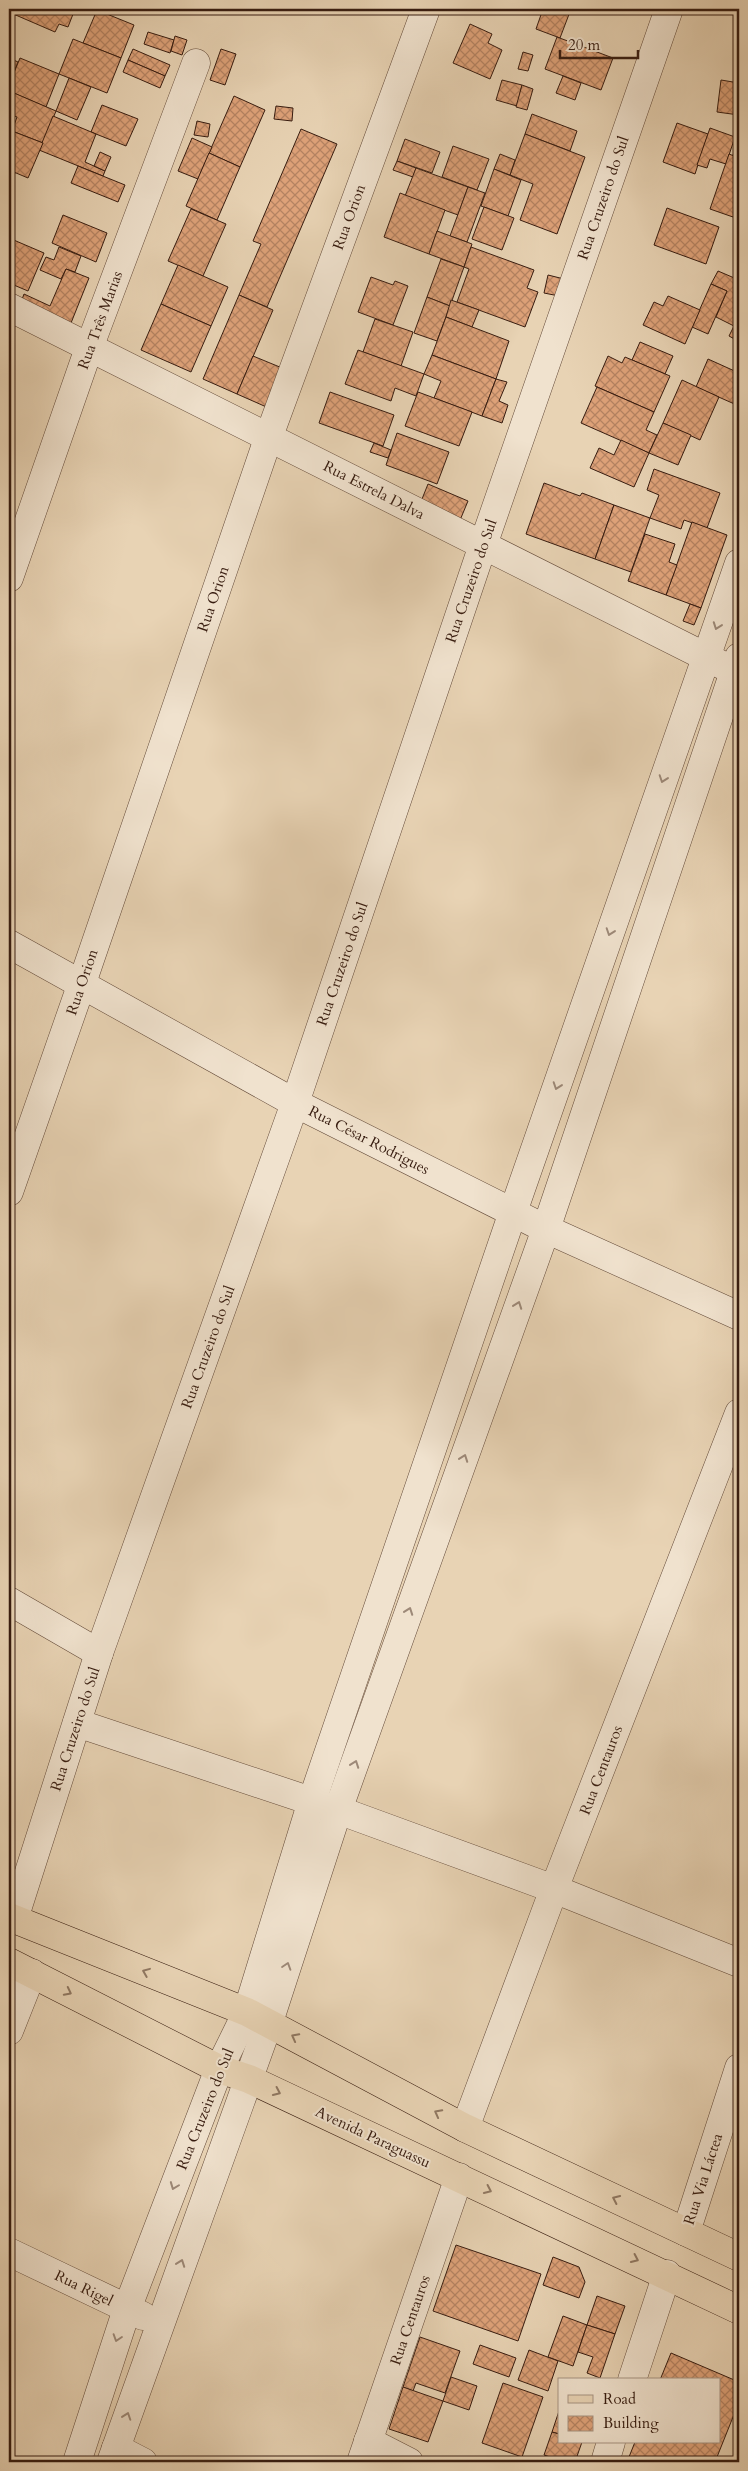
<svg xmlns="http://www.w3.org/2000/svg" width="748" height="2471" font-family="Cardo,serif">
  <defs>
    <pattern id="building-cross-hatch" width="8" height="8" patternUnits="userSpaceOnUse" patternTransform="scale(1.25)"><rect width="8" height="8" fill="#dea279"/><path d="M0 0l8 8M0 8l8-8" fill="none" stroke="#b58362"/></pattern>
  </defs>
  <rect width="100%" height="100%" fill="#e8d3b4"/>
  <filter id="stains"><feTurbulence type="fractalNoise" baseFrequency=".004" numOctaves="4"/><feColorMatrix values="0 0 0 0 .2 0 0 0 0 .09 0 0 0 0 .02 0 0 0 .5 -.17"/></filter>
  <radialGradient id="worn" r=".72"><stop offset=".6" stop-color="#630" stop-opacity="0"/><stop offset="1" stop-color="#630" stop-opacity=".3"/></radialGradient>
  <g fill="url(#building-cross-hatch)" stroke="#371c10">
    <path d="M12,9H75L68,27L59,24L55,32L11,13Z"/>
    <path d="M543,9H571L560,38L536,29Z"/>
    <path d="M97,10L134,25L121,58L83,43Z"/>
    <path d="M470,24L492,34L488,43L502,50L490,79L453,63Z"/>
    <path d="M148,32L174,40L170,53L144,44Z"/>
    <path d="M175,36L187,40L182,55L171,51Z"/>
    <path d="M557,37L613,58L601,90L545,69Z"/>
    <path d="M73,39L121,58L107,93L59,74Z"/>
    <path d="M133,49L170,65L165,76L128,60Z"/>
    <path d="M221,49L236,54L225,85L210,80Z"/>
    <path d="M523,52L533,55L528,71L518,69Z"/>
    <path d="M9,58L18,62L9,84Z"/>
    <path d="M20,58L59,74L46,107L9,91V85Z"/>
    <path d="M128,60L165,76L160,88L123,72Z"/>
    <path d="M563,76L581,83L575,100L556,93Z"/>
    <path d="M69,78L91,87L77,120L56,111Z"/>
    <path d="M502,80L522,85L517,106L496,100Z"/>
    <path d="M721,80L739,83V115L717,112Z"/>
    <path d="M522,85L533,89L527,110L516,107Z"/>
    <path d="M14,93L56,111L43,143L12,131L17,117L9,114V106Z"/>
    <path d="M234,96L265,110L240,167L209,153Z"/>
    <path d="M102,105L138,119L126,146L91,132Z"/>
    <path d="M276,106L293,108L292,121L274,119Z"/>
    <path d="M532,114L577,131L570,151L525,134Z"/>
    <path d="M53,116L96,134L85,162L105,171L103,176L39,150Z"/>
    <path d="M197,121L210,124L208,137L194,135Z"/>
    <path d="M677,123L708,134L695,174L663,162Z"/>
    <path d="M710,128L735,137L726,164L710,159L707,168L697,165Z"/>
    <path d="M301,129L337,144L267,307L239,295L261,244L253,241Z"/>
    <path d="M12,131L43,143L28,178L9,170V139Z"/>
    <path d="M525,134L585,157L557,234L520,220L533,184L510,175Z"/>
    <path d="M739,136V158L733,155Z"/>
    <path d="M192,138L212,147L198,179L178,171Z"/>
    <path d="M405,139L440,152L432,173L397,161Z"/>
    <path d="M453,146L489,159L477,190L442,177Z"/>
    <path d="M100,152L111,157L105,171L94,166Z"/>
    <path d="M209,153L240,167L217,220L186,206Z"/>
    <path d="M500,154L515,160L510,175L494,169Z"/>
    <path d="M729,154L739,158V199L733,217L710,209Z"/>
    <path d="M397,161L416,168L413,177L393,170Z"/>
    <path d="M78,166L125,185L118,202L71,183Z"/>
    <path d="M416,168L468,187L458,215L405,196Z"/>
    <path d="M494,169L521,180L508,216L481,206Z"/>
    <path d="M9,170L15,173L9,187Z"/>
    <path d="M468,187L485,193L467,242L450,236Z"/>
    <path d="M400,193L445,210L429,254L384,237Z"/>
    <path d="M484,207L514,218L502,250L472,239Z"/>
    <path d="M667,208L719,227L706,264L654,245Z"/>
    <path d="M191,209L226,224L203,276L168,261Z"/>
    <path d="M63,215L107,233L96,262L52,243Z"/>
    <path d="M437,231L472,244L464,267L429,254Z"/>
    <path d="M9,238L44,253L28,291L9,283Z"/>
    <path d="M59,247L81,256L75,272L66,269L61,279L40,270L46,257L54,260Z"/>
    <path d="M471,247L534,270L527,288L538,292L525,327L457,302L469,269L464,267Z"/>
    <path d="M441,259L464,267L450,306L427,297Z"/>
    <path d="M178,265L228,287L211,326L161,304Z"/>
    <path d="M66,269L89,278L71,323L21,302L24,294L50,306Z"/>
    <path d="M718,271L739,280L738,341L729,336L734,326L716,317L727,291L711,284Z"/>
    <path d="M548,275L564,279L559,296L544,293Z"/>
    <path d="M371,277L393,285L395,281L408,286L393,325L358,312Z"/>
    <path d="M711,284L727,291L708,334L692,327Z"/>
    <path d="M239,295L273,310L237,394L203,379Z"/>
    <path d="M668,296L700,310L685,344L643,325L654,302L663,306Z"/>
    <path d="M427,297L450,306L437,341L414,333Z"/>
    <path d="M451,300L479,310L472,327L446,317Z"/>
    <path d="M161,304L211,326L191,372L141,350Z"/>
    <path d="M446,317L509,341L496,379L432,355Z"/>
    <path d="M375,319L413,332L401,366L363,352Z"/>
    <path d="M640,342L673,356L665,374L632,360Z"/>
    <path d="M358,350L424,374L416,396L395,388L391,401L345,384Z"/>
    <path d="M432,355L496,379L482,416L434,398L441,381L424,374Z"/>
    <path d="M253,356L287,370L271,409L237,394Z"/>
    <path d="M608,356L622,363L625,357L670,376L654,412L595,386Z"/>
    <path d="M708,359L739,373V406L696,387Z"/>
    <path d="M496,379L507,382L499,401L508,405L502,423L482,416Z"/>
    <path d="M682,380L719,397L700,440L663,423Z"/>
    <path d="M597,387L654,412L646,430L657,435L649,453L581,423Z"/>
    <path d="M330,392L394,415L383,446L319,423Z"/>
    <path d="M418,392L472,412L459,446L405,426Z"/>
    <path d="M663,423L691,435L678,465L649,453Z"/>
    <path d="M397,433L449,452L437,484L386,465Z"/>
    <path d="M621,440L649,453L634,487L590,468L599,448L614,455Z"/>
    <path d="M374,443L391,450L388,458L370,452Z"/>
    <path d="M654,469L720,493L707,528L684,520L681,529L650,518L659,495L647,490Z"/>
    <path d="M544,483L580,496L582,493L614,505L595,559L526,534Z"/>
    <path d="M428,484L468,501L458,525L418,509Z"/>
    <path d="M614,505L650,518L631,572L595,559Z"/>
    <path d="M692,522L727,535L701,608L666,595Z"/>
    <path d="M645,534L675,544L669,562L677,565L666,595L628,581Z"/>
    <path d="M690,604L701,608L694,625L683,621Z"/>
    <path d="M456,2245L541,2274L518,2341L433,2311Z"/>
    <path d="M553,2257L579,2267L585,2282L579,2298L543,2285Z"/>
    <path d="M597,2296L625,2306L615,2334L587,2325Z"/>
    <path d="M563,2316L587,2325L573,2366L548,2357Z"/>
    <path d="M587,2325L615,2334L600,2378L587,2373L593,2357L578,2352Z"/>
    <path d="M420,2337L460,2351L445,2393L416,2383L413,2391L403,2387Z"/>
    <path d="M480,2345L516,2358L509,2377L473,2364Z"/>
    <path d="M529,2350L558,2361L548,2391L518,2380Z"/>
    <path d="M671,2353L739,2382V2402L715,2462H627L635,2442H719V2380H660Z"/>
    <path d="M451,2377L477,2386L469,2410L443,2401Z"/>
    <path d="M503,2383L543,2397L522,2457L482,2443Z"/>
    <path d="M403,2387L443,2401L428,2442L389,2429Z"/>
    <path d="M559,2411V2434L552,2432Z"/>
    <path d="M552,2432L559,2434V2442H582L575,2462H566L544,2455Z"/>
  </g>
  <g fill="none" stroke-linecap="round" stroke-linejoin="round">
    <g stroke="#634a39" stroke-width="29">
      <g id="minor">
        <path d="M9,307L722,665"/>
        <path d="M9,578L89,348L196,63"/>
        <path d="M9,944L295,1103L546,1229L739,1316"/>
        <path d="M9,1192L82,983L269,436L426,9"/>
        <path d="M9,1601L99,1653"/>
        <path d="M77,1723L338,1810L554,1889L739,1963"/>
        <path d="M14,1919L99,1653L295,1103L483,545L669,9"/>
        <path d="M9,2031L32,1973"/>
        <path d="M465,2128L554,1889L739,1413"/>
        <path d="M686,2232L739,2068"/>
        <path d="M9,2252L143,2316"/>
        <path d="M632,2380L667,2274"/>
        <path d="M368,2441L409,2462"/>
        <path d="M116,2448L143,2462"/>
        <path d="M77,2462L127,2309L219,2069L247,2012L312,1801L513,1212L739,563"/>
        <path d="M111,2462L269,2022L338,1810L546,1229L739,657"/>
        <path d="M361,2462L459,2177"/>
        <path d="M605,2462L611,2442"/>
      </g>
    </g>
    <g stroke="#371c10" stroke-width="29">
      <g id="major">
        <path d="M9,1917L247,2012L465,2128L739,2257"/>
        <path d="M9,1962L219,2069L249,2079L739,2310"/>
      </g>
    </g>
    <use href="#minor" stroke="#f0e2ce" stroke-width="28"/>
    <use href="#major" stroke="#e8d3b4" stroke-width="28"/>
  </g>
  <defs><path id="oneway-chevron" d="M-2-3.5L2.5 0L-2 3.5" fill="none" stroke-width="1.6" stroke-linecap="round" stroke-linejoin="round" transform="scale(1.25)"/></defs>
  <g stroke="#9d8978">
    <use href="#oneway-chevron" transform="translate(717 626) rotate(110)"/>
    <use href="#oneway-chevron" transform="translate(663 779) rotate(109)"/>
    <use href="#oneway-chevron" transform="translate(610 932) rotate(109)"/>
    <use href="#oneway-chevron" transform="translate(557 1086) rotate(109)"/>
    <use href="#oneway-chevron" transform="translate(518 1305) rotate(-70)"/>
    <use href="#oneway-chevron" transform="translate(464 1458) rotate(-70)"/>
    <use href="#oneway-chevron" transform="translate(409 1611) rotate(-70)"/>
    <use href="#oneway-chevron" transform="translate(355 1764) rotate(-70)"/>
    <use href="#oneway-chevron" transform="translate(287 1966) rotate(-72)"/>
    <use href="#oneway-chevron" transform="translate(174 2186) rotate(111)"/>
    <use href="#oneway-chevron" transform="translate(181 2263) rotate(-70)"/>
    <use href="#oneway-chevron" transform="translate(117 2338) rotate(108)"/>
    <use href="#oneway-chevron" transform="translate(127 2416) rotate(-71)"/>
  </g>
  <g stroke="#907862">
    <use href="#oneway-chevron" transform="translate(146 1972) rotate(-158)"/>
    <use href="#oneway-chevron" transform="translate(68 1992) rotate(27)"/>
    <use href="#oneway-chevron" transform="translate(295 2037) rotate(-152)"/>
    <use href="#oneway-chevron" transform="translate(277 2092) rotate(25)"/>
    <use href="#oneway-chevron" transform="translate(438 2113) rotate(-152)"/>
    <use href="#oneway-chevron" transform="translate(488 2190) rotate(25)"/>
    <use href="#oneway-chevron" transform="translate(616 2199) rotate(-155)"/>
    <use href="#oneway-chevron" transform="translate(635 2259) rotate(25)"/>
  </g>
  <g text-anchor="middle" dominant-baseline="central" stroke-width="4" stroke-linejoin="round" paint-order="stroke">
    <g font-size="15" fill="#371c10" stroke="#f0e2ce">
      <text transform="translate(603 198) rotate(-71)">Rua Cruzeiro do Sul</text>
      <text transform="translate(349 217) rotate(-70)">Rua Orion</text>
      <text transform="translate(100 320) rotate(-70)">Rua Três Marias</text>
      <text transform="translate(374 490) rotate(27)">Rua Estrela Dalva</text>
      <text transform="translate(471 581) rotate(-71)">Rua Cruzeiro do Sul</text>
      <text transform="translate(213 599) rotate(-71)">Rua Orion</text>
      <text transform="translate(342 964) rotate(-71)">Rua Cruzeiro do Sul</text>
      <text transform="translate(82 982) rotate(-71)">Rua Orion</text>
      <text transform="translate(369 1140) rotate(27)">Rua César Rodrigues</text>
      <text transform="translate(208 1347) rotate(-70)">Rua Cruzeiro do Sul</text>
      <text transform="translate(75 1729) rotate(-72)">Rua Cruzeiro do Sul</text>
      <text transform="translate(601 1770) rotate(-69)">Rua Centauros</text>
      <text transform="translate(205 2109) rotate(-68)">Rua Cruzeiro do Sul</text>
      <text transform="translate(373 2137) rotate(25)">Avenida Paraguassu</text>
      <text transform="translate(703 2179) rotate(-72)">Rua Via Láctea</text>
      <text transform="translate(84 2288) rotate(26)">Rua Rigel</text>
      <text transform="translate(410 2320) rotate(-71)">Rua Centauros</text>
    </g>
  </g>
  <rect width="748" height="2471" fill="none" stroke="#e8d3b4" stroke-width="30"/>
  <rect x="10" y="10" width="728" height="2451" fill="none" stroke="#371c10" stroke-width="2.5"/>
  <rect x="15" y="15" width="718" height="2441" fill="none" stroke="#371c10"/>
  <rect x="558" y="2378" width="162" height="65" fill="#f0e2ce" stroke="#a69382"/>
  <rect x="568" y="2395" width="25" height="8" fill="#e8d3b4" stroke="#a69382"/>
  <text x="603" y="2404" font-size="15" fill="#371c10">Road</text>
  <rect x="568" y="2416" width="25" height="15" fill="url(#building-cross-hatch)" stroke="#a69382"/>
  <text x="603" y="2428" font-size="15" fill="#371c10">Building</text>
  <path d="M560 50v8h78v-8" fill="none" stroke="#371c10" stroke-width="2.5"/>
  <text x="568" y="50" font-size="15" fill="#371c10" stroke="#f0e2ce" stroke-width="4" paint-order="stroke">20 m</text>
  <rect width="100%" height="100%" filter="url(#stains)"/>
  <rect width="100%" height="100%" fill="url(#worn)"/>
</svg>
